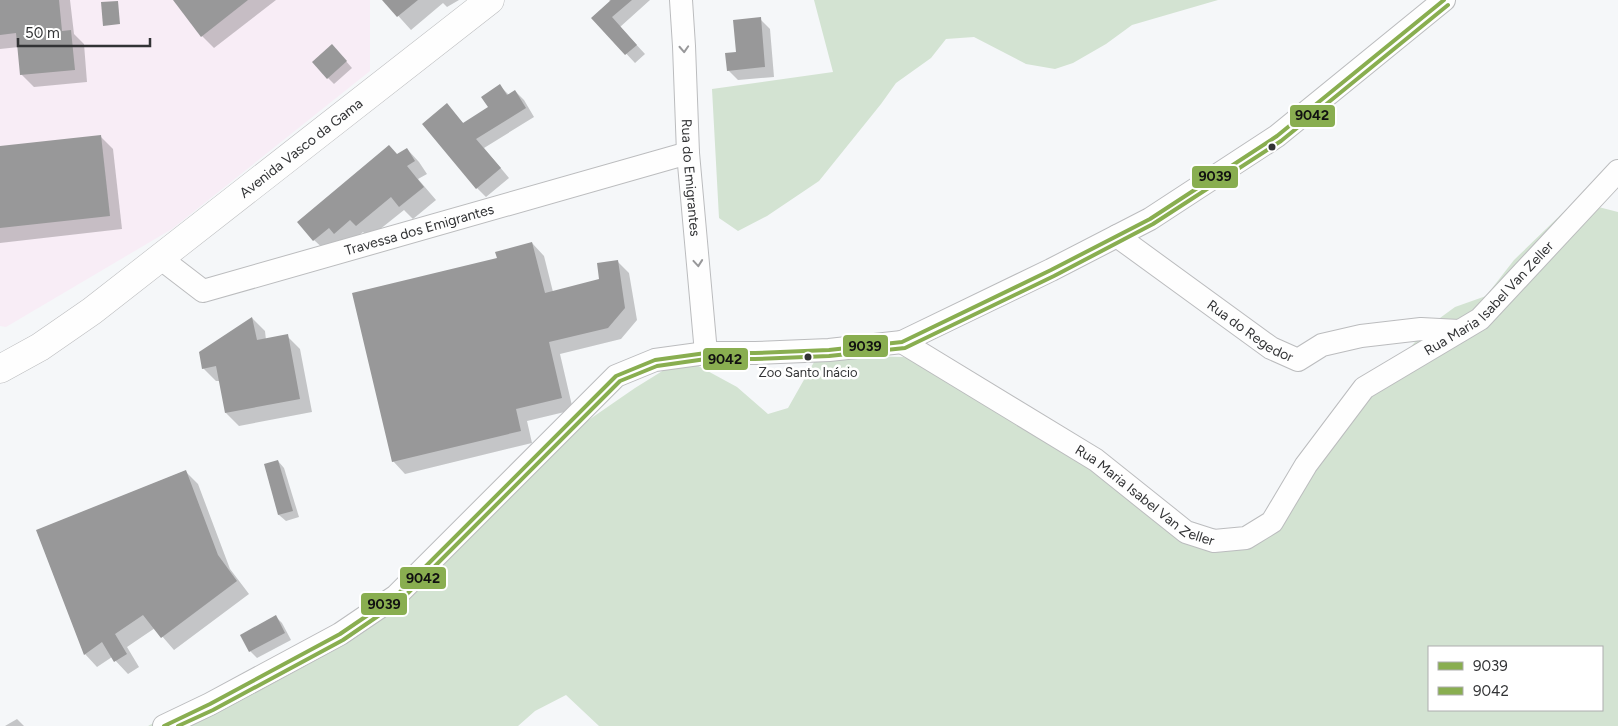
<svg xmlns="http://www.w3.org/2000/svg" width="1618" height="726" font-family="Figtree,sans-serif">
  <rect width="100%" height="100%" fill="#f5f7f9"/>
  <path fill="#f8edf6" d="M0,0H370V71L172,229L6,327L0,326Z"/>
  <g fill="#d3e3d2" fill-rule="evenodd">
    <path d="M814,0H1218L1132,25L1106,44L1073,63L1055,69L1026,64L974,37L946,39L931,58L896,83L881,104L819,181L767,216L738,231L719,218L712,89L833,72Z"/>
    <path d="M1575,201L1618,212V726H599L566,695L535,711L518,726H148L372,608L577,428L635,388L664,370L691,362L737,387L768,414L788,408L818,355L903,357L964,372L1187,523L1221,536L1263,526L1359,406L1429,326L1455,307L1486,296L1514,260ZM1429,647H1602V710H1429Z"/>
  </g>
  <g fill="#0003">
    <path d="M0,0H70L74,34L84,44L87,82L34,87L21,74L19,47L0,49Z"/>
    <path d="M174,0H276L214,48L202,36Z"/>
    <path d="M384,0H459L447,7L443,3L411,30Z"/>
    <path d="M609,0H650L620,27L645,54L635,63L593,18L611,2Z"/>
    <path d="M760,19L770,29L774,77L738,80L728,70Z"/>
    <path d="M338,52L352,68L334,84L328,78Z"/>
    <path d="M500,86L509,95L515,91L524,100L534,117L484,148L509,178L486,197L477,188L455,114L464,124L489,107Z"/>
    <path d="M100,136L113,149L122,229L0,243V147Z"/>
    <path d="M407,149L419,162L427,174L418,179L436,200L413,219L404,210L369,238L363,232L347,245L327,252L314,240L397,155Z"/>
    <path d="M532,243L544,256L553,292L601,280L617,261L629,273L637,320L621,339L560,354L573,410L527,421L532,443L405,474L393,461L498,259Z"/>
    <path d="M252,318L265,331L266,340L287,336L300,349L312,412L239,426L226,413L220,381H216L203,368Z"/>
    <path d="M278,461L284,468L299,517L286,521L279,515L265,465Z"/>
    <path d="M185,471L198,484L230,569L249,594L174,650L155,628L127,647L139,667L128,674L112,657L97,667L85,654L37,531Z"/>
    <path d="M276,617L282,623L291,640L257,658L250,651L242,635Z"/>
    <path d="M17,719L24,726H5Z"/>
  </g>
  <g fill="#989899">
    <path d="M0,0H59L62,31L71,30L75,70L20,75L16,33L0,35Z"/>
    <path d="M173,0H248L201,37Z"/>
    <path d="M382,0H418L397,17Z"/>
    <path d="M611,0H632L612,17L637,45L625,55L591,18Z"/>
    <path d="M118,1L120,24L103,26L101,2Z"/>
    <path d="M761,17L765,67L727,71L725,53L736,52L733,20Z"/>
    <path d="M332,44L347,61L327,79L312,62Z"/>
    <path d="M500,84L507,95L515,90L526,108L476,139L501,168L476,189L422,124L447,103L463,123L488,107L481,97Z"/>
    <path d="M101,135L110,216L0,228V146Z"/>
    <path d="M389,145L397,154L407,148L415,161L407,166L424,187L399,207L391,197L356,226L350,220L334,234L329,228L313,241L297,222Z"/>
    <path d="M532,242L545,293L599,279L597,263L618,260L625,308L608,328L549,342L562,398L516,409L521,431L392,462L352,293L497,258L495,252Z"/>
    <path d="M252,317L257,340L288,334L300,399L225,413L216,366L202,369L199,352Z"/>
    <path d="M278,460L293,511L278,515L264,464Z"/>
    <path d="M186,470L218,555L237,581L161,638L143,615L115,634L127,654L114,662L102,642L84,655L36,530Z"/>
    <path d="M276,615L285,633L249,652L240,635Z"/>
  </g>
  <g fill="none" stroke-linecap="round" stroke-linejoin="round">
    <g stroke="#bbbcbe" stroke-width="24">
      <g id="minor">
        <path id="s1" d="M681,0L684,46L688,153L706,353"/>
        <path id="s2" d="M1117,236L1271,348L1298,360L1322,345L1361,336L1421,329L1459,331"/>
        <path id="s3" d="M160,258L203,291L688,153"/>
        <path id="s4" d="M902,342L1096,460L1186,532L1214,541L1246,538L1272,522L1306,465L1364,388L1480,319L1618,171"/>
        <path d="M164,726L210,704L340,634L396,596L616,376L655,360L706,353H755L829,350L902,342L1051,270L1150,219L1277,136L1444,0"/>
      </g>
    </g>
    <g stroke="#bbbcbe" stroke-width="29">
      <g id="major">
        <path id="s5" d="M0,369L40,347L92,311L490,0"/>
      </g>
    </g>
    <use href="#minor" stroke="#fefefe" stroke-width="22"/>
    <use href="#major" stroke="#fefefe" stroke-width="28"/>
    <g stroke="#fff" stroke-width="8">
      <path id="bus-1" d="M164,726L210,704L340,634L396,596L616,376L655,360L706,353H755L829,350L902,342L1051,270L1150,219L1277,136L1444,0"/>
    </g>
    <g stroke="#fff" stroke-width="8">
      <path id="bus-2" d="M178,726L213,710L343,640L400,601L620,381L657,366L706,359H755L829,356L905,348L1054,276L1153,224L1281,141L1448,5"/>
    </g>
    <use href="#bus-1" stroke="#89ae50" stroke-width="4"/>
    <use href="#bus-2" stroke="#89ae50" stroke-width="4"/>
  </g>
  <defs><path id="oneway-chevron" d="M-2-3.5L2.5 0L-2 3.5" fill="none" stroke-width="1.6" stroke-linecap="round" stroke-linejoin="round" transform="scale(1.25)"/></defs>
  <g stroke="#98989a">
    <use href="#oneway-chevron" transform="translate(684 49) rotate(87)"/>
    <use href="#oneway-chevron" transform="translate(698 263) rotate(85)"/>
  </g>
  <g fill="#323335" stroke="#fff" stroke-width="2">
    <circle cx="1272" cy="147" r="4.5"/>
    <circle cx="808" cy="357" r="4.5"/>
  </g>
  <g text-anchor="middle" dominant-baseline="central" stroke-width="5" stroke-linejoin="round" paint-order="stroke">
    <g font-size="13" fill="#323335" stroke="#fff">
      <text x="808" y="372">Zoo Santo Inácio</text>
    </g>
    <g font-size="14" fill="#323335" stroke="#fff">
      <text stroke="none"><textPath href="#s5" startOffset="374">Avenida Vasco da Gama</textPath></text>
      <text stroke="none"><textPath href="#s1" startOffset="178">Rua do Emigrantes</textPath></text>
      <text stroke="none"><textPath href="#s3" startOffset="279">Travessa dos Emigrantes</textPath></text>
      <text stroke="none"><textPath href="#s4" startOffset="752">Rua Maria Isabel Van Zeller</textPath></text>
      <text stroke="none"><textPath href="#s2" startOffset="164">Rua do Regedor</textPath></text>
      <text stroke="none"><textPath href="#s4" startOffset="288">Rua Maria Isabel Van Zeller</textPath></text>
    </g>
  </g>
  <g stroke="#fff" stroke-width="2">
    <rect x="1289" y="104" width="47" height="24" rx="5" fill="#89ae50"/>
    <rect x="1191" y="165" width="48" height="24" rx="5" fill="#89ae50"/>
    <rect x="842" y="334" width="47" height="24" rx="5" fill="#89ae50"/>
    <rect x="702" y="347" width="47" height="24" rx="5" fill="#89ae50"/>
    <rect x="399" y="566" width="48" height="24" rx="5" fill="#89ae50"/>
    <rect x="360" y="592" width="48" height="24" rx="5" fill="#89ae50"/>
  </g>
  <g font-size="14" text-anchor="middle" font-weight="bold" fill="#111">
    <text x="1312" y="120">9042</text>
    <text x="1215" y="181">9039</text>
    <text x="865" y="351">9039</text>
    <text x="725" y="364">9042</text>
    <text x="423" y="583">9042</text>
    <text x="384" y="609">9039</text>
  </g>
  <rect x="1428" y="646" width="175" height="65" fill="#ffffff" stroke="#adadae"/>
  <rect x="1438" y="662" width="25" height="8" fill="#89ae50" stroke="#adadae"/>
  <text x="1473" y="671" font-size="15" fill="#323335">9039</text>
  <rect x="1438" y="687" width="25" height="8" fill="#89ae50" stroke="#adadae"/>
  <text x="1473" y="696" font-size="15" fill="#323335">9042</text>
  <path d="M18 38v8h132v-8" fill="none" stroke="#323335" stroke-width="2.5"/>
  <text x="25" y="38" font-size="15" fill="#323335" stroke="#ffffff" stroke-width="4" paint-order="stroke">50 m</text>
</svg>
